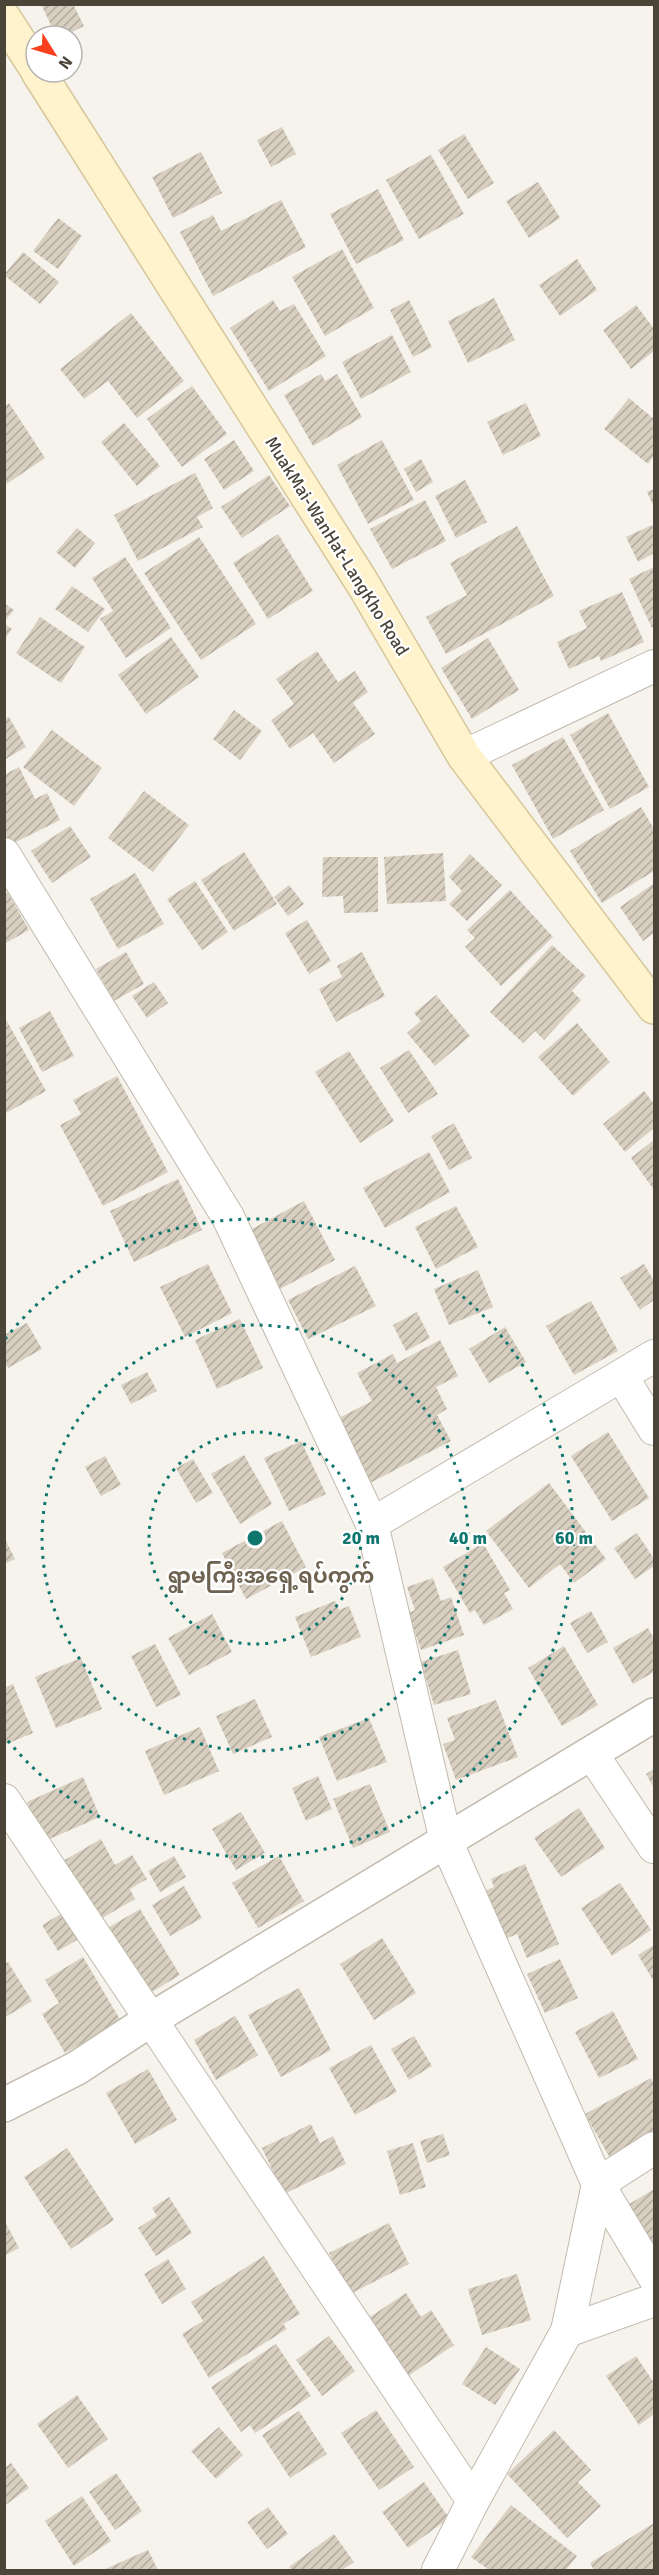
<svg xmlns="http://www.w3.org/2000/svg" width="659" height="2575" font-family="Signika,'Noto Sans Myanmar',sans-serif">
  <defs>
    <pattern id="building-hatch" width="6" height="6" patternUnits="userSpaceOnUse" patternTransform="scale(1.5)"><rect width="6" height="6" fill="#d8cfc1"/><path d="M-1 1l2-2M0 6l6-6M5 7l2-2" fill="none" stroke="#b1aa9e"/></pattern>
  </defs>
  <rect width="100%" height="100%" fill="#f6f3ec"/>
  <g fill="url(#building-hatch)">
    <path d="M41,4H73L84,26L64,36H56Z"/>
    <path d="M282,127L296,154L271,167L257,140Z"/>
    <path d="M464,134L494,183L468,199L438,150Z"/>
    <path d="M201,152L222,193L173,218L152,177Z"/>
    <path d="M431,155L464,214L419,239L386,180Z"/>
    <path d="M538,182L560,218L529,238L506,201Z"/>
    <path d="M378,189L404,240L356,264L330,214Z"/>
    <path d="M281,200L306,247L213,296L180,232L213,215L221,231Z"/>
    <path d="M58,218L82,236L58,269L33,251Z"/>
    <path d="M342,249L374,308L325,336L292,277Z"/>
    <path d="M23,252L59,282L40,304L4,275Z"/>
    <path d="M577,259L597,290L560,316L539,285Z"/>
    <path d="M494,298L515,340L468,363L448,321Z"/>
    <path d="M273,300L280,311L294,304L326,356L269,391L230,328Z"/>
    <path d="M409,300L432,347L413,357L390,310Z"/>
    <path d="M636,305L654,329V351L631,369L603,330Z"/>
    <path d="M131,313L184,381L137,418L108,381L84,399L60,369Z"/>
    <path d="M392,335L411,372L361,399L342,362Z"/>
    <path d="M321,374L325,381L337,374L362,417L313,446L284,395Z"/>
    <path d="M192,386L227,434L182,467L147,419Z"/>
    <path d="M629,398L654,419V456L648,464L604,429Z"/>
    <path d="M9,403L45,458L5,485V406Z"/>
    <path d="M526,403L541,436L503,455L487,422Z"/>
    <path d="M124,423L160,466L137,486L101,442Z"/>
    <path d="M234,440L254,471L224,490L204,459Z"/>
    <path d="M382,440L414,500L368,524L337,465Z"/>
    <path d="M421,459L433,482L416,492L404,469Z"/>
    <path d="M195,473L213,508L197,517L203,527L138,561L114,515Z"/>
    <path d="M269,475L290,506L242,538L221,507Z"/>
    <path d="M465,480L487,522L456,538L435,496Z"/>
    <path d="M654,489V507L647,492Z"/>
    <path d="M425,500L446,541L392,569L370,529Z"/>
    <path d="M652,525L654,530V553L638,562L626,537Z"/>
    <path d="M517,526L554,596L446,654L426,617L467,595L450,563Z"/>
    <path d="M77,528L95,543L75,568L56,552Z"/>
    <path d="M278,534L313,591L268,619L233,563Z"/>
    <path d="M199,537L256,624L201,660L144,573Z"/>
    <path d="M125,557L171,628L126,658L100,619L113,611L92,578Z"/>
    <path d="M654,567V626L652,628L629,579Z"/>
    <path d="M72,586L105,609L88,632L55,609Z"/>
    <path d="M622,592L644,642L601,661L599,656L569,669L557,642L587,628L579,611Z"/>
    <path d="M4,603L14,610L4,622Z"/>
    <path d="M40,617L85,647L61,683L16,653Z"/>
    <path d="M4,623L12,629L4,640Z"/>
    <path d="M171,637L199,677L146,714L118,675Z"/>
    <path d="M488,638L519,690L472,719L441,668Z"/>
    <path d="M317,651L338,682L355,671L368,692L353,703L375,734L334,763L313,733L290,749L271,720L294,704L276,679Z"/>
    <path d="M234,710L262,731L240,760L213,739Z"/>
    <path d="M608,713L649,787L610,809L570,735Z"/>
    <path d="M9,717L26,747L4,760V719Z"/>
    <path d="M52,730L102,768L74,806L23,767Z"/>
    <path d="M563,737L604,810L553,839L512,765Z"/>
    <path d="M19,767L35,799L47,793L60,820L8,846L4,840V775Z"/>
    <path d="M144,791L189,825L153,872L108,838Z"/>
    <path d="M641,807L654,829V871L602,903L570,851Z"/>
    <path d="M70,826L91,857L52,883L31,851Z"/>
    <path d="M244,852L277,904L234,931L201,880Z"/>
    <path d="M443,853L446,901L387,904L384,857Z"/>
    <path d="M470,854L502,885L467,921L449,904L462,891L449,877Z"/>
    <path d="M323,857H378V912L344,913L343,896L322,897Z"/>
    <path d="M135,873L164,924L118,949L90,899Z"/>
    <path d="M195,881L228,932L202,950L167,899Z"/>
    <path d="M653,884L654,933L643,941L620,907Z"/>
    <path d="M289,885L304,904L288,916L274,897Z"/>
    <path d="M510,890L553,937L501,986L465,947L475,938L467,930Z"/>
    <path d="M8,893L29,930L4,944V894Z"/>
    <path d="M307,920L331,961L309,974L285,933Z"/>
    <path d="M552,945L586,976L572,991L581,1000L544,1040L535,1031L523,1043L490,1012Z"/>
    <path d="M126,952L144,984L114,1001L96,969Z"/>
    <path d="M362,952L385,996L336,1022L319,989L342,977L337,966Z"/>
    <path d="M154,982L168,1003L147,1018L132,996Z"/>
    <path d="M436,995L470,1036L435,1066L407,1033L421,1021L414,1013Z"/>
    <path d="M50,1011L74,1056L42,1072L19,1028Z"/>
    <path d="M4,1016L46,1091L4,1114Z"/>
    <path d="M577,1023L610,1062L573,1096L538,1057Z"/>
    <path d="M409,1050L438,1094L408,1113L380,1068Z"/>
    <path d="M349,1051L394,1121L360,1143L315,1072Z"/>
    <path d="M117,1076L168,1172L103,1206L60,1125L81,1114L73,1100Z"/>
    <path d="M644,1091L654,1104V1128L625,1152L603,1124Z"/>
    <path d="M454,1123L472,1158L449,1170L431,1136Z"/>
    <path d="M654,1140V1190L631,1158Z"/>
    <path d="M429,1152L450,1192L385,1228L363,1188Z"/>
    <path d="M178,1179L202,1230L134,1262L110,1211Z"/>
    <path d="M304,1201L335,1260L276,1291L246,1232Z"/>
    <path d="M456,1206L478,1247L436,1269L415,1227Z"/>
    <path d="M208,1264L232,1313L185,1337L160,1287Z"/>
    <path d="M644,1264L654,1281V1300L640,1310L620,1278Z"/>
    <path d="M355,1266L376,1306L308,1339L288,1300Z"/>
    <path d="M478,1270L493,1307L449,1325L434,1289Z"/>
    <path d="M591,1301L618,1351L574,1375L546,1326Z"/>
    <path d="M417,1312L430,1338L406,1351L393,1325Z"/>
    <path d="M240,1319L263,1368L217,1389L195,1340Z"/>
    <path d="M27,1323L42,1349L8,1368L4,1361V1335Z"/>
    <path d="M505,1327L526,1362L489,1383L469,1349Z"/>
    <path d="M440,1340L458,1376L436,1387L447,1409L437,1415L451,1441L370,1483L337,1419L372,1401L357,1373L393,1354L397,1363Z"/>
    <path d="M147,1372L157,1391L131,1404L121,1385Z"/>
    <path d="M608,1432L649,1498L612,1521L571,1456Z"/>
    <path d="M301,1441L326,1494L289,1511L264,1458Z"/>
    <path d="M244,1455L272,1504L240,1524L211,1474Z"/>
    <path d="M105,1456L121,1485L101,1496L85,1467Z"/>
    <path d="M193,1459L213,1493L196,1503L176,1468Z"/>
    <path d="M549,1483L606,1559L574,1583L560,1564L529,1588L486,1531Z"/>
    <path d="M282,1521L306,1567L246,1599L222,1553Z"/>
    <path d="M637,1533L654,1559V1566L635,1579L614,1548Z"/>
    <path d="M4,1537L15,1559L4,1564Z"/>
    <path d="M483,1543L510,1590L504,1593L513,1609L484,1625L475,1610L470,1613L443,1567Z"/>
    <path d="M433,1578L441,1601L451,1597L464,1635L421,1650L408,1613L415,1610L407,1587Z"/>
    <path d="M335,1601L339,1610L349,1606L361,1637L311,1657L295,1617Z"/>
    <path d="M591,1611L608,1642L587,1653L570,1623Z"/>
    <path d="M212,1614L232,1652L189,1675L168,1638Z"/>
    <path d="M648,1628L654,1639V1672L633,1684L613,1648Z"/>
    <path d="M155,1644L181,1695L156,1707L131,1656Z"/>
    <path d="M564,1646L598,1705L562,1726L528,1668Z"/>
    <path d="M458,1650L471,1694L434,1705L421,1662Z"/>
    <path d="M81,1658L102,1709L56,1728L35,1677Z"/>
    <path d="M13,1684L33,1733L4,1745V1688Z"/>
    <path d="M255,1699L272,1737L233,1754L216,1716Z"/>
    <path d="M496,1700L518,1757L456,1780L443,1744L455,1740L447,1718Z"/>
    <path d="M369,1718L387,1762L337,1781L319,1737Z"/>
    <path d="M200,1727L219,1771L164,1795L145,1751Z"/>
    <path d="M654,1769V1788L646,1774Z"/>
    <path d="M318,1776L332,1809L306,1821L292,1788Z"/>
    <path d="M83,1777L100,1817L45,1841L27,1802Z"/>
    <path d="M370,1784L390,1832L353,1848L333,1799Z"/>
    <path d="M579,1808L605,1848L561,1877L534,1838Z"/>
    <path d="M241,1812L265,1853L236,1870L212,1829Z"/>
    <path d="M101,1839L115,1865L132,1855L147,1879L130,1889L135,1899L97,1921L63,1861Z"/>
    <path d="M174,1856L186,1877L160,1892L148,1871Z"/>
    <path d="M279,1856L304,1901L258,1928L232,1883Z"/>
    <path d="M525,1864L559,1944L527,1958L517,1934L496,1943L475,1895L494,1887L491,1879Z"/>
    <path d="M620,1883L651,1930L612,1956L581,1908Z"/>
    <path d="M184,1886L202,1918L170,1936L152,1905Z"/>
    <path d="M140,1909L180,1975L145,1996L106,1929Z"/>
    <path d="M66,1911L82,1937L58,1951L42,1925Z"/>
    <path d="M382,1938L416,1993L374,2020L340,1964Z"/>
    <path d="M654,1945V1982L638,1955Z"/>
    <path d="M83,1957L121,2021L65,2053L42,2014L59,2003L45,1980Z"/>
    <path d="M560,1959L578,1998L545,2013L527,1974Z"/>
    <path d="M8,1962L32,2001L4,2018V1965Z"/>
    <path d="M299,1988L331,2050L281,2077L248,2015Z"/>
    <path d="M613,2011L638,2059L599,2078L575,2032Z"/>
    <path d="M235,2016L258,2055L216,2080L194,2040Z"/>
    <path d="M414,2036L432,2066L409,2080L391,2049Z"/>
    <path d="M371,2045L397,2092L355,2115L329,2068Z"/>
    <path d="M148,2069L177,2120L135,2144L106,2093Z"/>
    <path d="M651,2078L654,2084V2134L610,2158L585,2114Z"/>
    <path d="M311,2124L320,2143L333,2136L346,2164L284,2194L262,2148Z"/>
    <path d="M443,2134L450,2155L427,2163L420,2141Z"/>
    <path d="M413,2143L426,2187L400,2195L387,2151Z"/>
    <path d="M67,2148L114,2220L71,2249L24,2177Z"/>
    <path d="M654,2189V2254L626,2206Z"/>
    <path d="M169,2197L192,2233L156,2256L138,2228L157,2216L152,2208Z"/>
    <path d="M4,2220L19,2248L4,2256Z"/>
    <path d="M389,2223L409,2264L350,2294L329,2253Z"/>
    <path d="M264,2256L300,2314L283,2324L287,2329L209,2378L182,2334L203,2321L191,2302Z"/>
    <path d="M168,2259L186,2289L162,2304L144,2274Z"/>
    <path d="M517,2274L531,2320L482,2335L468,2289Z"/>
    <path d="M406,2293L421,2317L431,2310L454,2345L402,2380L364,2321Z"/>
    <path d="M329,2336L355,2371L322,2396L296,2360Z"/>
    <path d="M276,2344L311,2396L255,2433L250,2425L241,2432L211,2387Z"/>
    <path d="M486,2347L520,2369L495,2405L462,2384Z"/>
    <path d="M636,2356L654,2383V2414L639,2425L606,2376Z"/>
    <path d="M77,2395L108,2439L68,2468L37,2424Z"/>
    <path d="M376,2410L414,2467L379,2490L341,2433Z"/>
    <path d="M299,2411L327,2454L290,2478L262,2435Z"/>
    <path d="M219,2427L243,2455L216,2479L191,2451Z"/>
    <path d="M554,2430L591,2470L578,2482L601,2506L567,2538L507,2474Z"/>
    <path d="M11,2463L29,2488L4,2506V2468Z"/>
    <path d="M116,2473L142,2511L115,2530L89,2492Z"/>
    <path d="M424,2482L449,2518L408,2548L382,2512Z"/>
    <path d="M82,2496L111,2541L74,2566L45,2521Z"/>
    <path d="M511,2505L577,2556L566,2570H489L471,2557Z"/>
    <path d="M268,2507L288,2534L267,2549L247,2522Z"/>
    <path d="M654,2523V2570H594L590,2563Z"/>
    <path d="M334,2534L354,2562L342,2570H292L289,2567Z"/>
    <path d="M148,2550L158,2570H103Z"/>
  </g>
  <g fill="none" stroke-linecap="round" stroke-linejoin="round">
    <g stroke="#c2bbae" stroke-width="34">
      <g id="minor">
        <path d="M464,756L654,666"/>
        <path d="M4,854L228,1217L372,1524"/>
        <path d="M654,1356L372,1524L446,1841L598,2184L654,2277"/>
        <path d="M622,1377L654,1429"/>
        <path d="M592,1754L654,1847"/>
        <path d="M4,1800L473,2501"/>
        <path d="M567,2331L654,2300"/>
        <path d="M438,2570L473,2501L567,2331L598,2184L654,2148"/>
      </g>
    </g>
    <g stroke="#c2bbae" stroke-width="36">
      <path id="tertiary" d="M4,2105L77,2068L150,2020L654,1715"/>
    </g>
    <g stroke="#d6c79b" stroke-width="36">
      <g id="secondary">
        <path d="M4,18L36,68"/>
        <path d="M38,72L363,584L464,756L654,1007"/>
      </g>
    </g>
    <use href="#minor" stroke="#fff" stroke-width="32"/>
    <use href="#tertiary" stroke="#fff" stroke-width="33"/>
    <use href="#secondary" stroke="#fff3cd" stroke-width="33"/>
  </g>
  <g fill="none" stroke="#0f766e" stroke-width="3" stroke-dasharray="3 6">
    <circle cx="255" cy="1538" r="106"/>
    <circle cx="255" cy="1538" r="213"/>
    <path d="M5 1339A319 319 0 1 1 5 1737"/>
  </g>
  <g text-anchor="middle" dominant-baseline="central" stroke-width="4.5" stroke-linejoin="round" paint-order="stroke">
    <g font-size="18" fill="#4b4439" stroke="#fff">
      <text transform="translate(337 546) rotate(58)">MuakMai-WanHat-LangKho Road</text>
    </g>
    <g font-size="21" font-weight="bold" fill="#6e6250" stroke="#fff">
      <text x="271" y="1576">ရွာမကြီးအရှေ့ရပ်ကွက်</text>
    </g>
  </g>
  <circle cx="255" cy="1538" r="9" fill="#0f766e" stroke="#fff" stroke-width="3"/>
  <g font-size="18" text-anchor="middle" font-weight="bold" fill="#0f766e" stroke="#fff" stroke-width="4.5" stroke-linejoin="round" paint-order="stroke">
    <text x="361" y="1544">20 m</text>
    <text x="468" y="1544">40 m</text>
    <text x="574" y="1544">60 m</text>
  </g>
  <rect width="659" height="2575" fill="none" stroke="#4b4439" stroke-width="12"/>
  <g transform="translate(54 54) rotate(127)"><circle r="28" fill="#ffffff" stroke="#b7b4b0" stroke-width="1.5"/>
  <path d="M0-4.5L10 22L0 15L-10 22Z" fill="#fc3f1d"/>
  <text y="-9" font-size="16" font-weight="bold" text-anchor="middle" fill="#4b4439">N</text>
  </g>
</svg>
